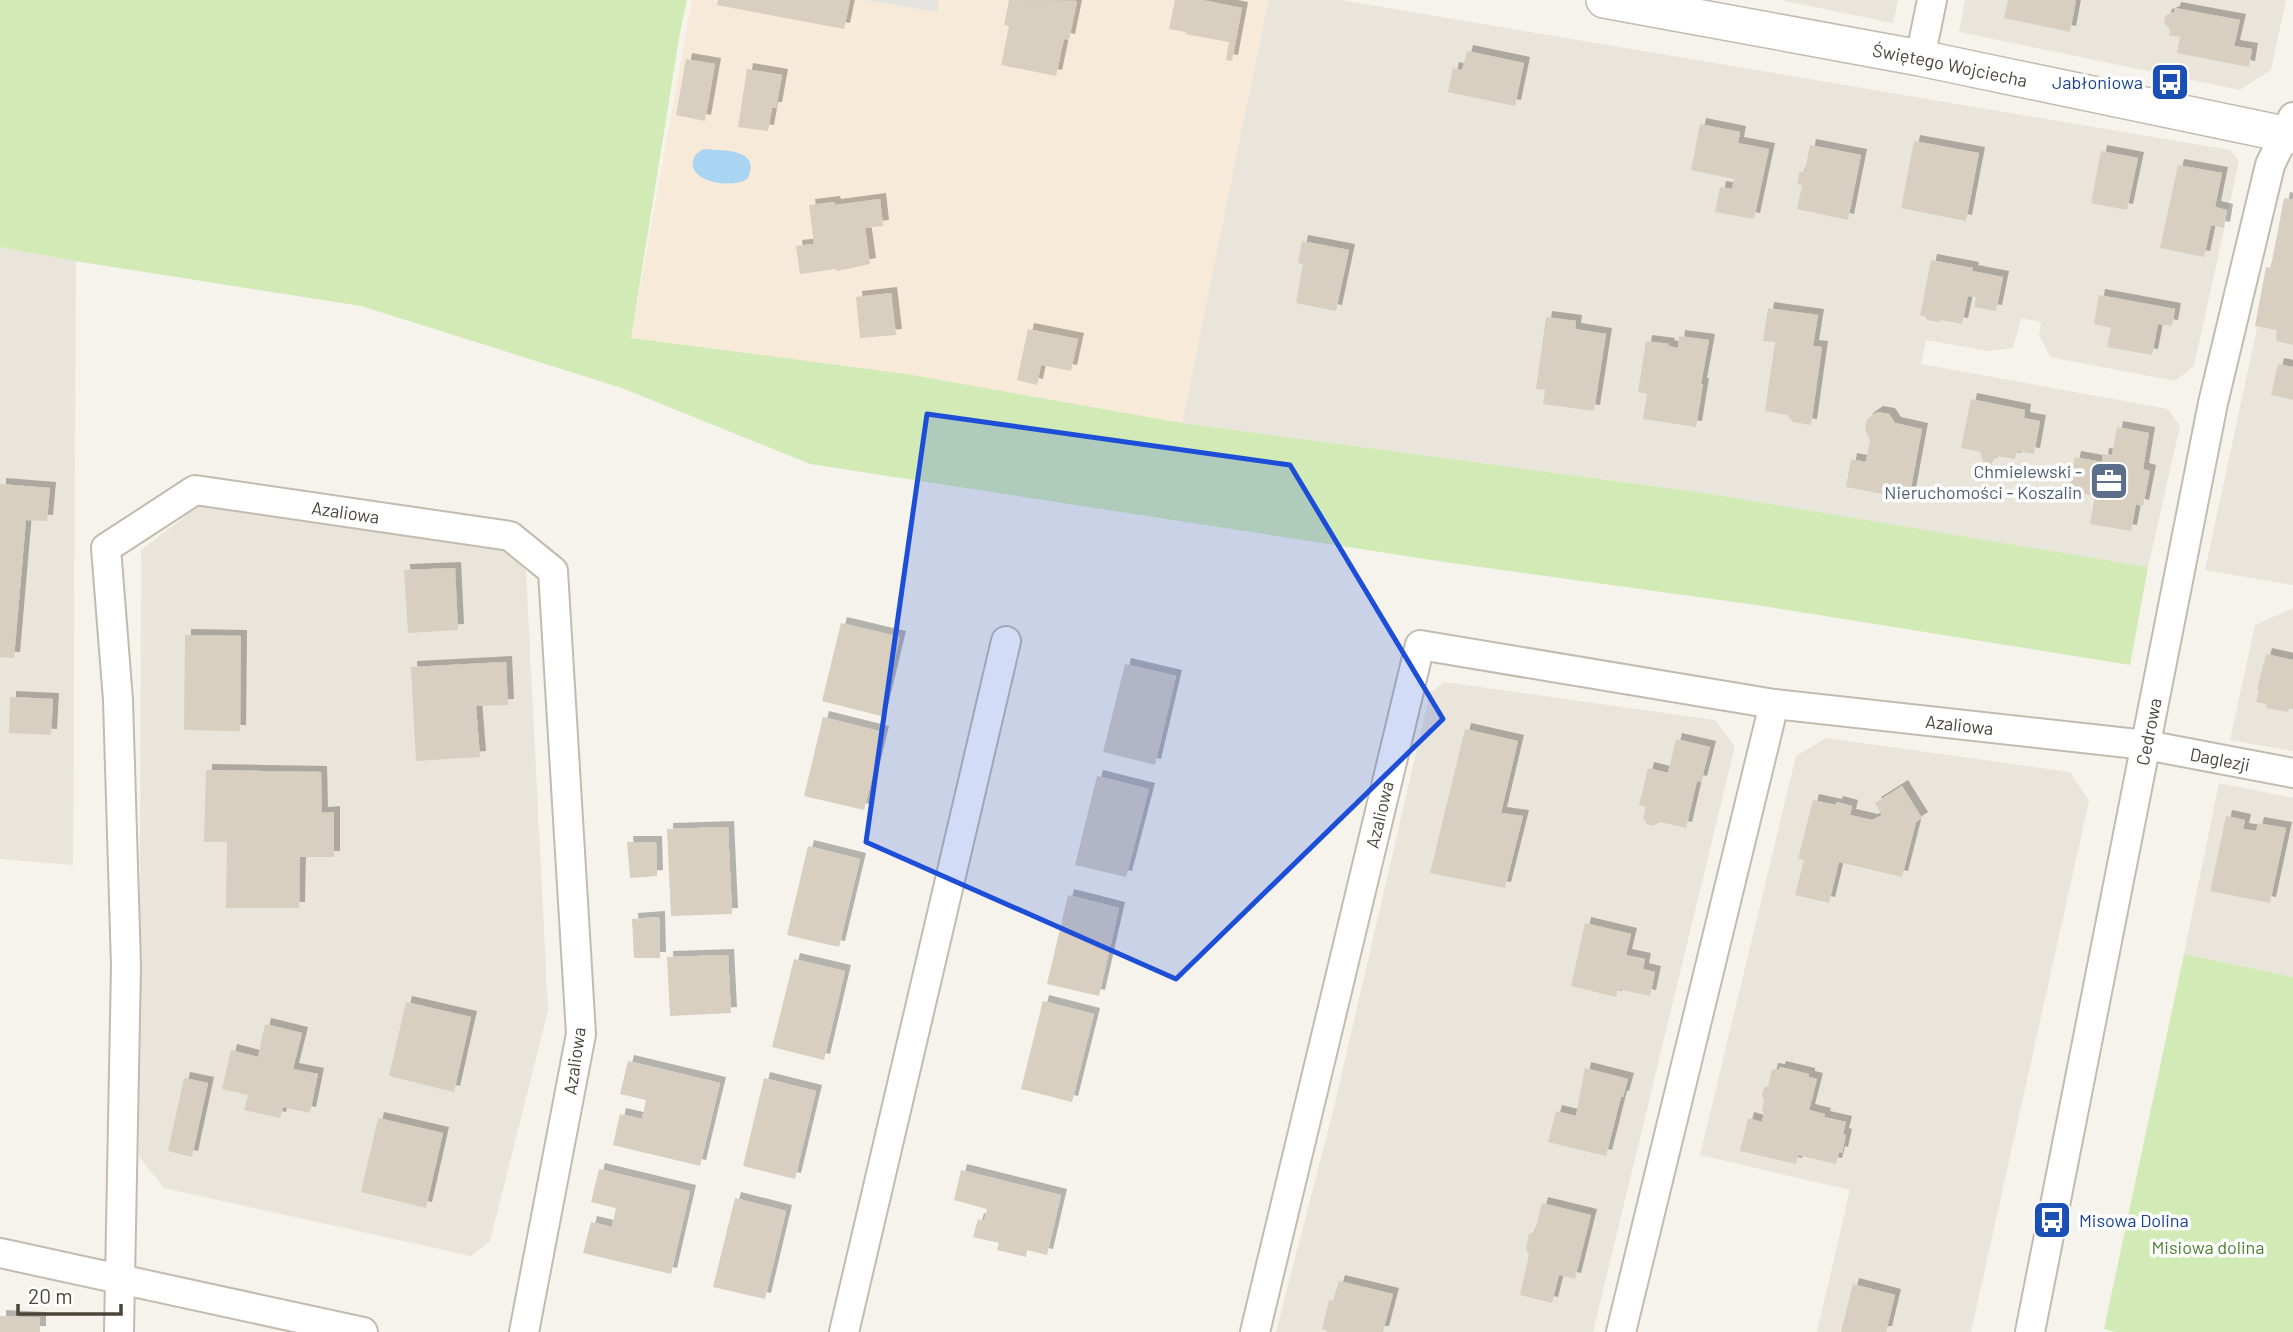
<svg xmlns="http://www.w3.org/2000/svg" width="2293" height="1332" font-family="Barlow,sans-serif">
  <defs>
    <filter id="shadow"><feDropShadow dx="6" dy="-6" stdDeviation="0" flood-color="#0004"/></filter>
  </defs>
  <rect width="100%" height="100%" fill="#f6f3ec"/>
  <g fill="#eae5da">
    <path d="M1268,0H1341L2230,150L2239,161L2194,366L2175,381L2050,357L2039,335L2041,322L2021,318L2013,348L1988,351L1926,340L1921,364L2168,409L2180,426L2148,567L1705,493L1182,423Z"/>
    <path d="M1780,0H1898L1893,23Z"/>
    <path d="M1965,0H2286L2271,70L2240,90L1959,32Z"/>
    <path d="M2285,198L2293,200V585L2205,570Z"/>
    <path d="M0,247L76,261L73,865L0,859Z"/>
    <path d="M201,504L503,548L526,571L548,1010L490,1241L471,1256L164,1188L139,1157L141,550Z"/>
    <path d="M2293,608V751L2230,740L2255,625Z"/>
    <path d="M1444,682L1715,720L1735,746L1593,1332H1276L1333,1111L1430,693Z"/>
    <path d="M1826,738L2070,772L2089,801L1971,1332H1817L1850,1190L1700,1155L1796,756Z"/>
    <path d="M2219,783L2293,798V977L2184,954Z"/>
  </g>
  <path fill="#f7ead8" d="M692,0H1268L1182,423L907,374L631,338Z"/>
  <g fill="#d2eab5">
    <path d="M0,0H687L680,32L631,338L907,374L1182,423L1705,493L2148,567L2130,665L1756,605L1451,563L810,464L622,388L361,306L81,262L0,247Z"/>
    <path d="M2184,954L2293,977V1332H2116L2104,1329Z"/>
  </g>
  <path fill="#e5e3e0" d="M865,0H939L937,12Z"/>
  <path fill="#a9d4f2" d="M704,149C724,151 761,148 748,178C737,189 689,184 693,161C695,154 698,152 704,149Z"/>
  <g fill="#d8cfc1" filter="url(#shadow)">
    <path d="M718,0H850L844,29L717,5Z"/>
    <path d="M1009,0L1077,1L1069,40L1064,39L1056,76L1001,65L1009,26L1004,25Z"/>
    <path d="M1175,0H1202L1242,8L1232,61L1226,60L1229,42L1185,34L1186,32L1169,29Z"/>
    <path d="M2008,0H2076L2070,32L2004,18Z"/>
    <path d="M2175,8L2240,20L2234,46L2252,49L2249,67L2177,53L2180,37L2169,35L2170,30L2164,22L2166,15L2174,12Z"/>
    <path d="M1467,51L1524,63L1515,106L1448,92L1453,68L1462,70Z"/>
    <path d="M686,59L715,64L705,121L676,115Z"/>
    <path d="M747,69L782,75L776,108H772L768,131L738,127Z"/>
    <path d="M1700,124L1740,132L1738,143L1769,149L1754,219L1715,212L1720,187L1732,189L1734,179L1691,170Z"/>
    <path d="M1914,141L1979,153L1966,221L1901,208Z"/>
    <path d="M1810,145L1861,155L1848,220L1797,209L1802,185L1797,184L1799,173L1805,171Z"/>
    <path d="M2101,151L2138,158L2127,210L2091,203Z"/>
    <path d="M2178,165L2222,173L2215,207L2227,210L2224,228L2211,225L2204,257L2160,248Z"/>
    <path d="M2284,198L2293,200V345L2276,341L2277,330L2255,326L2266,267L2271,268Z"/>
    <path d="M880,199L883,226L865,228L870,264L837,271L836,269L800,274L796,246L814,244L809,205L834,202L835,205Z"/>
    <path d="M1302,241L1349,250L1336,311L1296,303L1303,264L1298,263Z"/>
    <path d="M1931,260L1973,268L1972,271L2003,277L1996,311L1974,307L1976,297L1968,296L1962,324L1942,320L1939,322L1927,320L1925,316H1920Z"/>
    <path d="M891,293L896,335L860,338L856,297Z"/>
    <path d="M2099,295L2175,309L2172,326L2158,324L2152,355L2107,347L2111,328L2094,324Z"/>
    <path d="M1768,308L1818,315L1813,346L1822,347L1811,425L1793,422L1787,415L1765,411L1775,342L1763,341Z"/>
    <path d="M1546,317L1576,321L1575,329L1606,334L1594,411L1543,404L1545,390L1536,389Z"/>
    <path d="M1028,329L1078,339L1071,371L1041,365L1037,385L1017,380Z"/>
    <path d="M1679,336L1709,340L1701,384H1703L1696,427L1643,419L1647,394L1638,392L1646,341L1669,344L1668,346L1678,348Z"/>
    <path d="M2278,364L2293,367V400L2271,395Z"/>
    <path d="M1971,399L2025,410L2024,418L2040,421L2034,454L2017,451L2015,459L1997,456L1991,464L1983,462L1980,452L1961,448Z"/>
    <path d="M1877,412L1889,414L1895,423L1922,429L1909,499L1846,487L1851,459L1866,462L1870,440L1865,430L1867,419Z"/>
    <path d="M2117,427L2149,433L2143,469L2150,471L2143,506L2136,504L2131,531L2090,524L2095,496L2068,491L2075,457L2102,462L2103,454L2112,455Z"/>
    <path d="M0,484L50,488L47,521L26,520L14,658L0,657Z"/>
    <path d="M455,568L458,630L408,633L404,570Z"/>
    <path d="M841,623L900,637L881,716L822,701Z"/>
    <path d="M185,635L241,636L240,731L184,730Z"/>
    <path d="M2266,654L2293,660V709L2289,708L2288,712L2266,708L2267,704L2256,702L2259,691L2257,690Z"/>
    <path d="M506,662L508,705L476,706L480,757L416,761L411,667Z"/>
    <path d="M1125,664L1176,676L1155,765L1103,752Z"/>
    <path d="M10,697L53,699L51,735L9,733Z"/>
    <path d="M823,717L883,732L864,810L804,796Z"/>
    <path d="M1465,729L1518,741L1501,813L1523,816L1505,888L1430,873Z"/>
    <path d="M1676,739L1710,747L1701,782L1697,781L1686,828L1660,822L1653,826L1647,824L1643,818L1646,807L1639,805L1648,768L1668,773Z"/>
    <path d="M206,770L321,772L322,813L334,812V857H300L299,908H226L227,842H204Z"/>
    <path d="M1097,776L1149,789L1126,877L1075,865Z"/>
    <path d="M1902,786L1922,818L1916,822L1902,877L1839,862L1829,903L1795,895L1804,860L1798,859L1813,800L1836,805L1837,802L1852,806L1850,815L1872,820L1882,815L1875,803Z"/>
    <path d="M2226,816L2245,820L2243,829L2256,831L2258,823L2286,828L2270,903L2210,891Z"/>
    <path d="M728,827L732,914L671,916L667,829Z"/>
    <path d="M627,842H656L657,876L630,878Z"/>
    <path d="M808,846L860,859L839,947L787,935Z"/>
    <path d="M1068,895L1119,908L1099,996L1047,984Z"/>
    <path d="M659,917L660,958H634L632,919Z"/>
    <path d="M1585,923L1631,934L1626,955L1645,959L1643,969L1655,972L1650,996L1618,989L1616,997L1571,986Z"/>
    <path d="M728,955L731,1013L670,1016L667,957Z"/>
    <path d="M794,959L845,971L824,1060L772,1047Z"/>
    <path d="M1043,1001L1094,1014L1072,1102L1021,1089Z"/>
    <path d="M406,1002L471,1017L454,1092L389,1076Z"/>
    <path d="M265,1024L302,1033L293,1069L318,1074L310,1113L283,1107L280,1118L244,1110L248,1095L222,1089L231,1050L258,1057Z"/>
    <path d="M628,1061L720,1083L700,1166L613,1145L620,1114L642,1119L646,1100L620,1094Z"/>
    <path d="M1780,1067L1809,1074V1077L1817,1079L1809,1110L1825,1114L1824,1117L1846,1122L1843,1134L1846,1135L1842,1153L1839,1152L1836,1164L1798,1155L1796,1164L1740,1151L1748,1118L1762,1122L1764,1113L1762,1112L1764,1100L1762,1096L1764,1088L1768,1086L1772,1069L1779,1070Z"/>
    <path d="M1585,1068L1628,1079L1623,1097H1621L1606,1156L1548,1142L1556,1111L1576,1116Z"/>
    <path d="M184,1078L208,1083L192,1157L168,1151Z"/>
    <path d="M764,1078L816,1091L795,1179L743,1166Z"/>
    <path d="M378,1118L443,1133L426,1208L361,1192Z"/>
    <path d="M599,1169L690,1191L671,1274L583,1253L591,1222L612,1227L616,1208L591,1202Z"/>
    <path d="M961,1170L1061,1195L1047,1255L1027,1250L1026,1257L997,1250L999,1243L973,1237L978,1219L984,1221L987,1209L954,1200Z"/>
    <path d="M735,1198L786,1211L765,1299L713,1287Z"/>
    <path d="M1542,1203L1591,1215L1575,1279L1559,1275L1552,1303L1520,1295L1529,1255L1526,1249L1529,1234L1535,1231Z"/>
    <path d="M1339,1281L1393,1294L1383,1332H1326L1327,1330L1322,1329L1329,1300L1333,1301Z"/>
    <path d="M1853,1284L1895,1295L1886,1332H1841Z"/>
    <path d="M0,1316L40,1318V1332H0Z"/>
  </g>
  <g fill="none" stroke-linecap="round" stroke-linejoin="round">
    <g stroke="#c2bbae" stroke-width="32">
      <g id="minor">
        <path d="M1920,58L1932,0"/>
        <path d="M0,1253L363,1332"/>
        <path id="s1" d="M119,1332L126,966L118,700L106,548L195,490L510,536L553,571L581,1034L524,1332"/>
        <path d="M844,1332L1006,641"/>
        <path id="s2" d="M1255,1332L1420,645L1774,704"/>
        <path id="s3" d="M1621,1332L1774,704L2146,745L2293,773"/>
        <path id="s4" d="M2030,1332L2213,403L2270,165L2293,117"/>
      </g>
    </g>
    <g stroke="#c2bbae" stroke-width="38">
      <g id="tertiary">
        <path id="s5" d="M1604,0L1920,58L2293,136"/>
      </g>
    </g>
    <use href="#minor" stroke="#fff" stroke-width="28"/>
    <use href="#tertiary" stroke="#fff" stroke-width="35"/>
  </g>
  <path fill="#1d4ed8" fill-opacity="0.2" stroke="#1d4ed8" stroke-width="5" stroke-linejoin="round" d="M927,414L1290,465L1443,719L1176,979L866,842Z"/>
  <defs>
    <g id="bus-square" transform="scale(2.0125)"><rect x="-9" y="-9" width="18" height="18" rx="4" fill="#1a4fb4" stroke="#fff"/><path d="M-5-6H5V4H4V6H2V4H-2V6H-4V4H-5ZM-3.5-4V0h7V-4ZM-3.5 1.2v1.5H-2V1.2ZM2 1.2v1.5H3.5V1.2Z" fill="#fff"/></g>
    <g id="office-square" transform="scale(2.0125)"><rect x="-9" y="-9" width="18" height="18" rx="4" fill="#5c6f8a" stroke="#fff"/><path d="M-6-3h4V-5.5h4V-3h4V5H-6ZM-1-4.5V-3h2v-1.5ZM-6 0V1H6V0Z" fill="#fff"/></g>
  </defs>
  <g fill-rule="evenodd">
    <use href="#bus-square" x="2170" y="82"/>
    <use href="#office-square" x="2109" y="481"/>
    <use href="#bus-square" x="2052" y="1220"/>
  </g>
  <g text-anchor="middle" dominant-baseline="central" stroke-width="7" stroke-linejoin="round" paint-order="stroke">
    <g font-size="18" fill="#4b4439" stroke="#fff">
      <text stroke="none"><textPath href="#s5" startOffset="352">Świętego Wojciecha</textPath></text>
      <text stroke="none"><textPath href="#s1" startOffset="1043">Azaliowa</textPath></text>
      <text stroke="none"><textPath href="#s3" startOffset="833">Azaliowa</textPath></text>
      <text stroke="none"><textPath href="#s4" startOffset="612">Cedrowa</textPath></text>
      <text stroke="none"><textPath href="#s3" startOffset="1096">Daglezji</textPath></text>
      <text stroke="none"><textPath href="#s2" startOffset="532">Azaliowa</textPath></text>
      <text transform="translate(574 1061) rotate(-82)">Azaliowa</text>
    </g>
    <g font-size="18" fill="#164399" stroke="#fff" text-anchor="end">
      <text x="2143" y="82">Jabłoniowa</text>
      <text x="2079" y="1220" text-anchor="start">Misowa Dolina</text>
    </g>
    <g font-size="18" fill="#4e5e75" stroke="#fff" text-anchor="end">
      <text x="2082" y="471">Chmielewski -<tspan x="2082" dy="21">Nieruchomości - Koszalin</tspan></text>
    </g>
    <g font-size="18" fill="#4a7f2a" stroke="#fff">
      <text x="2208" y="1247">Misiowa dolina</text>
    </g>
  </g>
  <path d="M18 1304v10h103v-10" fill="none" stroke="#4b4439" stroke-width="3.5"/>
  <text x="28" y="1304" font-size="21" fill="#4b4439" stroke="#ffffff" stroke-width="5" paint-order="stroke">20 m</text>
</svg>
